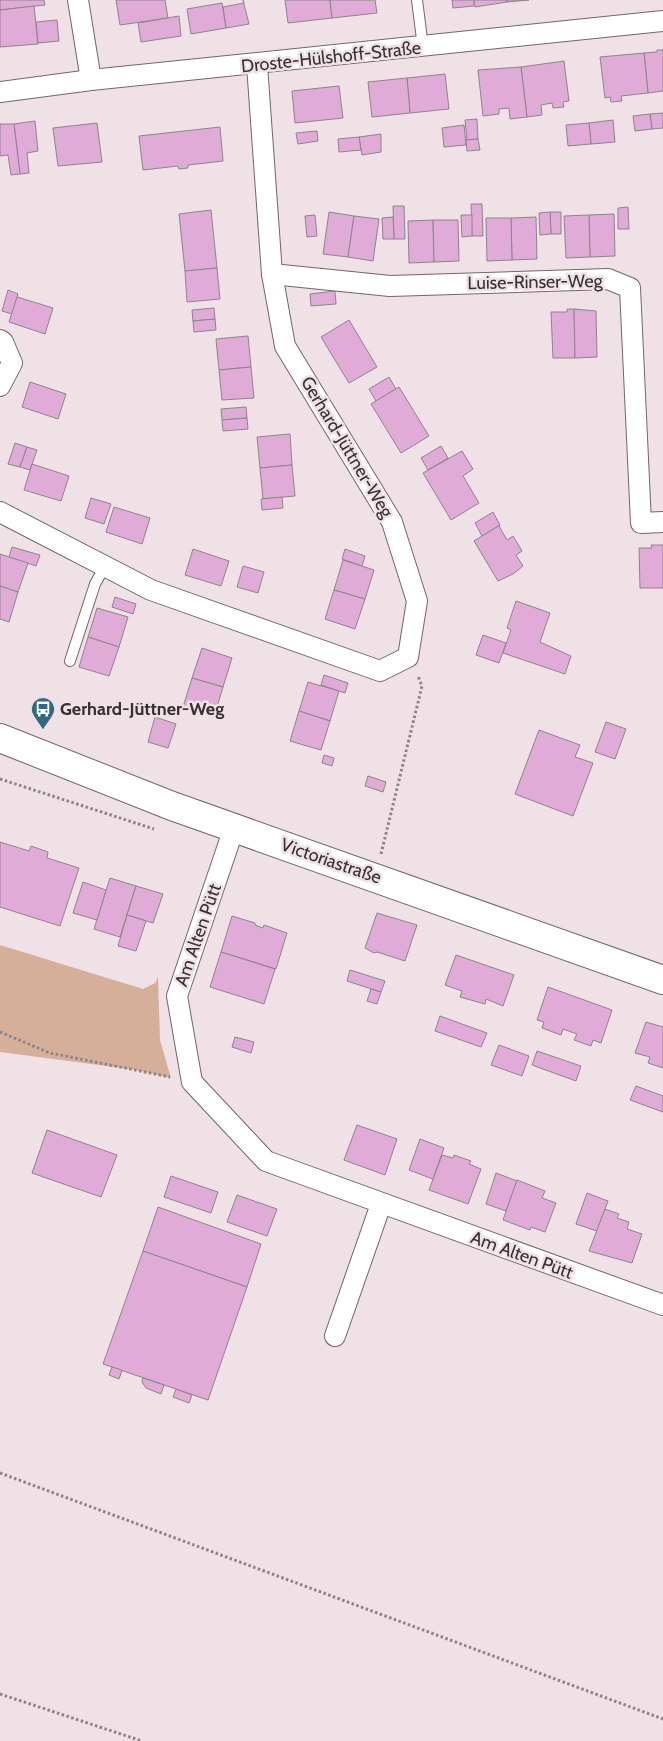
<svg xmlns="http://www.w3.org/2000/svg" width="663" height="1741" font-family="Cabin,sans-serif">
  <rect width="100%" height="100%" fill="#efe1e5"/>
  <path fill="#d6af9b" d="M0,945L143,989L155,983L158,977L160,1040L171,1078L137,1070L0,1052Z"/>
  <g fill="#e0acd7" stroke="#8d848c">
    <path d="M0,0H44L45,5L0,10Z"/>
    <path d="M116,0H165L168,18L120,25Z"/>
    <path d="M243,0L249,24L226,28L223,7L244,3Z"/>
    <path d="M285,0H330L332,18L288,23Z"/>
    <path d="M330,0H375L377,13L332,18Z"/>
    <path d="M452,0H474V6L453,8Z"/>
    <path d="M474,0H507V2L475,7Z"/>
    <path d="M507,0H529L507,2Z"/>
    <path d="M222,3L226,28L191,34L187,9Z"/>
    <path d="M34,6L38,44L0,47V10Z"/>
    <path d="M179,16L181,36L141,42L138,23Z"/>
    <path d="M57,20L59,41L38,43L36,22Z"/>
    <path d="M657,50H663V91L648,93L644,53L657,52Z"/>
    <path d="M644,53L648,93L621,96L622,101L611,102L610,97L605,98L600,57Z"/>
    <path d="M564,61L569,101L563,102L564,107L553,108L552,103L541,105L542,115L527,117L521,67Z"/>
    <path d="M521,67L527,117L510,119L509,108L499,109V114L483,116L478,70Z"/>
    <path d="M445,74L449,109L410,113L407,78Z"/>
    <path d="M407,78L410,113L372,117L368,82Z"/>
    <path d="M339,86L343,118L295,123L292,91Z"/>
    <path d="M663,113V128L652,129L650,114Z"/>
    <path d="M650,114L652,129L635,131L633,116Z"/>
    <path d="M477,119L478,139L467,140L465,120Z"/>
    <path d="M613,120L615,142L591,144L589,123Z"/>
    <path d="M35,121L38,151L27,153L29,173L20,174L14,124Z"/>
    <path d="M97,123L102,162L58,166L53,128Z"/>
    <path d="M589,123L591,144L568,146L566,125Z"/>
    <path d="M0,124H14L20,174L11,175L8,155L0,156Z"/>
    <path d="M464,125L466,145L444,147L442,128Z"/>
    <path d="M220,127L223,161L188,165V168L179,169L178,166L143,170L139,136Z"/>
    <path d="M317,131L318,141L298,144L296,133Z"/>
    <path d="M381,134V152L362,155L359,137Z"/>
    <path d="M359,137L361,150L339,152L338,139Z"/>
    <path d="M478,139L480,150L467,151L466,140Z"/>
    <path d="M471,204H482L483,236H472Z"/>
    <path d="M393,206H404L405,239H394Z"/>
    <path d="M628,207L629,229H618V208Z"/>
    <path d="M211,210L217,268L185,271L179,214Z"/>
    <path d="M329,212L354,216L348,257L323,254Z"/>
    <path d="M550,212H561V234H551Z"/>
    <path d="M550,212L551,234L540,235L539,213Z"/>
    <path d="M614,214L615,256L590,257L589,215Z"/>
    <path d="M315,215L317,236L307,237L305,216Z"/>
    <path d="M461,215H472V236L462,237Z"/>
    <path d="M589,215L590,257L566,258L564,216Z"/>
    <path d="M354,216L379,219L373,261L348,257Z"/>
    <path d="M393,217L394,239H383L382,218Z"/>
    <path d="M536,217L537,259L512,260L511,218Z"/>
    <path d="M486,218H511L512,260L487,261Z"/>
    <path d="M433,220L434,262L409,263L408,221Z"/>
    <path d="M433,220H458L459,261L434,262Z"/>
    <path d="M217,268L220,299L187,302L185,271Z"/>
    <path d="M8,290L18,294L12,314L2,311Z"/>
    <path d="M335,291L336,304L311,306L310,294Z"/>
    <path d="M17,297L53,308L45,334L9,322Z"/>
    <path d="M214,308L215,319L193,321L192,310Z"/>
    <path d="M567,309H574L575,358H553L551,312H567Z"/>
    <path d="M574,309L596,311L597,357L575,358Z"/>
    <path d="M215,319L216,330L194,332L193,321Z"/>
    <path d="M349,320L377,367L349,383L321,337Z"/>
    <path d="M248,336L251,367L219,370L216,339Z"/>
    <path d="M251,367L254,398L222,400L219,370Z"/>
    <path d="M389,377L396,389L376,401L369,389Z"/>
    <path d="M30,382L66,394L58,419L22,407Z"/>
    <path d="M399,387L429,436L401,453L371,404Z"/>
    <path d="M246,407L247,418L222,420L221,409Z"/>
    <path d="M247,418L248,429L223,431L222,420Z"/>
    <path d="M290,434L292,465L260,468L257,437Z"/>
    <path d="M15,443L27,447L20,467L8,464Z"/>
    <path d="M441,446L448,458L428,470L421,458Z"/>
    <path d="M27,447L37,450L30,470L20,467Z"/>
    <path d="M462,451L473,469L463,476L479,503L451,520L423,473Z"/>
    <path d="M32,464L69,476L61,501L24,490Z"/>
    <path d="M292,465L295,496L263,499L260,468Z"/>
    <path d="M282,497L283,508L262,510L261,499Z"/>
    <path d="M91,498L111,504L104,524L85,518Z"/>
    <path d="M114,507L150,518L142,544L106,532Z"/>
    <path d="M493,512L500,525L482,536L475,523Z"/>
    <path d="M500,525L499,526L507,540L513,536L522,551L516,555L523,566L513,574L498,581L474,541Z"/>
    <path d="M651,545H663V588H640L639,548H652Z"/>
    <path d="M12,547L40,555L36,566L9,557Z"/>
    <path d="M193,549L229,561L221,586L185,575Z"/>
    <path d="M345,549L365,556L362,566L342,559Z"/>
    <path d="M0,554L28,563L18,592L0,586Z"/>
    <path d="M343,560L374,570L365,599L334,590Z"/>
    <path d="M243,566L264,572L258,593L237,587Z"/>
    <path d="M0,586L18,592L9,622L0,619Z"/>
    <path d="M334,590L365,599L355,629L325,619Z"/>
    <path d="M115,597L136,604L133,614L112,607Z"/>
    <path d="M516,601L550,613L540,642L571,656L565,674L503,653L511,630L507,628Z"/>
    <path d="M97,608L128,617L119,647L88,637Z"/>
    <path d="M483,635L506,643L499,663L476,655Z"/>
    <path d="M88,637L119,647L109,676L79,667Z"/>
    <path d="M202,648L232,658L223,687L192,678Z"/>
    <path d="M324,675L348,683L345,693L321,685Z"/>
    <path d="M192,678L223,687L214,717L183,707Z"/>
    <path d="M308,682L339,691L330,721L299,711Z"/>
    <path d="M299,711L330,721L321,750L290,741Z"/>
    <path d="M155,717L176,724L168,748L148,742Z"/>
    <path d="M606,722L626,729L615,759L595,752Z"/>
    <path d="M539,730L580,745L575,757L593,763L573,816L515,794Z"/>
    <path d="M324,755L334,758L332,766L322,763Z"/>
    <path d="M368,776L386,782L383,792L365,786Z"/>
    <path d="M0,842L29,851L31,846L48,852L47,858L79,868L60,926L0,907Z"/>
    <path d="M110,878L136,886L120,937L94,929Z"/>
    <path d="M83,882L106,890L97,920L73,913Z"/>
    <path d="M136,886L163,894L153,923L127,915Z"/>
    <path d="M377,913L417,925L405,961L377,952L374,953L365,948Z"/>
    <path d="M127,915L146,921L136,951L118,946Z"/>
    <path d="M232,916L255,923V925L263,928L264,925L287,933L276,969L221,952Z"/>
    <path d="M221,952L275,969L264,1004L210,987Z"/>
    <path d="M456,955L514,975L503,1006L486,999L485,1004L460,997L462,991L445,985Z"/>
    <path d="M350,970L385,981L381,992L347,981Z"/>
    <path d="M548,987L612,1010L601,1043L593,1040L591,1046L574,1040L577,1034L563,1029L561,1035L542,1028L544,1022L537,1020Z"/>
    <path d="M371,989L381,992L377,1004L367,1001Z"/>
    <path d="M440,1016L487,1033L481,1047L435,1031Z"/>
    <path d="M646,1022L663,1027V1068L648,1063L650,1057L635,1053Z"/>
    <path d="M235,1037L254,1042L251,1053L232,1047Z"/>
    <path d="M499,1045L529,1056L522,1076L491,1065Z"/>
    <path d="M537,1051L581,1066L576,1081L532,1065Z"/>
    <path d="M636,1086L663,1096V1112L630,1100Z"/>
    <path d="M357,1125L397,1139L385,1175L344,1160Z"/>
    <path d="M47,1130L117,1155L101,1197L32,1173Z"/>
    <path d="M420,1139L444,1148L433,1179L409,1170Z"/>
    <path d="M442,1155L453,1158L454,1155L471,1161L469,1164L481,1169L468,1204L429,1190Z"/>
    <path d="M496,1173L517,1181L506,1211L486,1204Z"/>
    <path d="M171,1176L218,1192L211,1213L164,1197Z"/>
    <path d="M517,1180L545,1191L542,1198L556,1203L545,1232L531,1227L530,1230L503,1220Z"/>
    <path d="M587,1193L608,1201L597,1231L576,1224Z"/>
    <path d="M237,1195L277,1209L267,1236L227,1222Z"/>
    <path d="M158,1207L261,1244L247,1287L143,1251Z"/>
    <path d="M605,1209L619,1214L617,1218L629,1222L627,1229L642,1234L632,1263L589,1251Z"/>
    <path d="M143,1251L247,1287L208,1400L103,1364Z"/>
    <path d="M112,1367L122,1370L119,1379L109,1375Z"/>
    <path d="M143,1378L164,1385L161,1394L146,1388L142,1382Z"/>
    <path d="M176,1389L192,1395L189,1403L173,1397Z"/>
  </g>
  <g fill="none" stroke-linecap="round" stroke-linejoin="round">
    <g stroke="#726669" stroke-width="12">
      <g id="lane">
        <path d="M417,0L423,47"/>
        <path d="M70,661L95,584L105,566"/>
      </g>
    </g>
    <g stroke="#726669" stroke-width="22">
      <g id="street">
        <path d="M78,0L91,80"/>
        <path d="M0,92L91,80L663,21"/>
        <path d="M272,274L390,286L608,279L630,288L641,523L663,522"/>
        <path d="M0,340L3,342L12,363L0,386"/>
        <path d="M0,512L151,590L380,671L408,657L417,601L392,522L285,346L272,274L257,65"/>
        <path d="M234,828L177,996L192,1082L266,1161L663,1305"/>
        <path d="M335,1336L381,1204"/>
      </g>
    </g>
    <g stroke="#726669" stroke-width="30">
      <path id="secondary" d="M0,738L172,806L663,980"/>
    </g>
    <g stroke="#8d8486" stroke-width="3" stroke-dasharray="2.5 2.5" stroke-linecap="butt">
      <path d="M0,779L154,829"/>
      <path d="M381,854L422,686L418,676"/>
      <path d="M0,1032L50,1053L170,1077"/>
      <path d="M0,1473L663,1719"/>
      <path d="M0,1694L142,1741"/>
    </g>
    <use href="#lane" stroke="#fff" stroke-width="10"/>
    <use href="#street" stroke="#fff" stroke-width="20"/>
    <use href="#secondary" stroke="#fff" stroke-width="28"/>
  </g>
  <defs>
    <g id="bus-pin" transform="scale(1.25)"><path d="M0 17L-7.5 6A9.5 9.5 0 1 1 7.5 6Z" fill="#306982" stroke="#efe1e5"/><path d="M-5-6H5V4H4V6H2V4H-2V6H-4V4H-5ZM-3.5-4V0h7V-4ZM-3.5 1.2v1.5H-2V1.2ZM2 1.2v1.5H3.5V1.2Z" fill="#fff"/></g>
  </defs>
  <g fill-rule="evenodd">
    <use href="#bus-pin" x="43" y="709"/>
  </g>
  <g text-anchor="middle" dominant-baseline="central" stroke-width="5" stroke-linejoin="round" paint-order="stroke">
    <g font-size="18" fill="#363132" stroke="#efe1e5">
      <text transform="translate(331 57) rotate(-6)">Droste-Hülshoff-Straße</text>
      <text transform="translate(535 282) rotate(-1)">Luise-Rinser-Weg</text>
      <text transform="translate(347 447) rotate(59)">Gerhard-Jüttner-Weg</text>
      <text transform="translate(331 861) rotate(19)">Victoriastraße</text>
      <text transform="translate(198 935) rotate(-71)">Am Alten Pütt</text>
      <text transform="translate(522 1255) rotate(20)">Am Alten Pütt</text>
    </g>
    <g font-size="18" font-weight="bold" fill="#363132" stroke="#efe1e5" text-anchor="start">
      <text x="60" y="709">Gerhard-Jüttner-Weg</text>
    </g>
  </g>
</svg>
